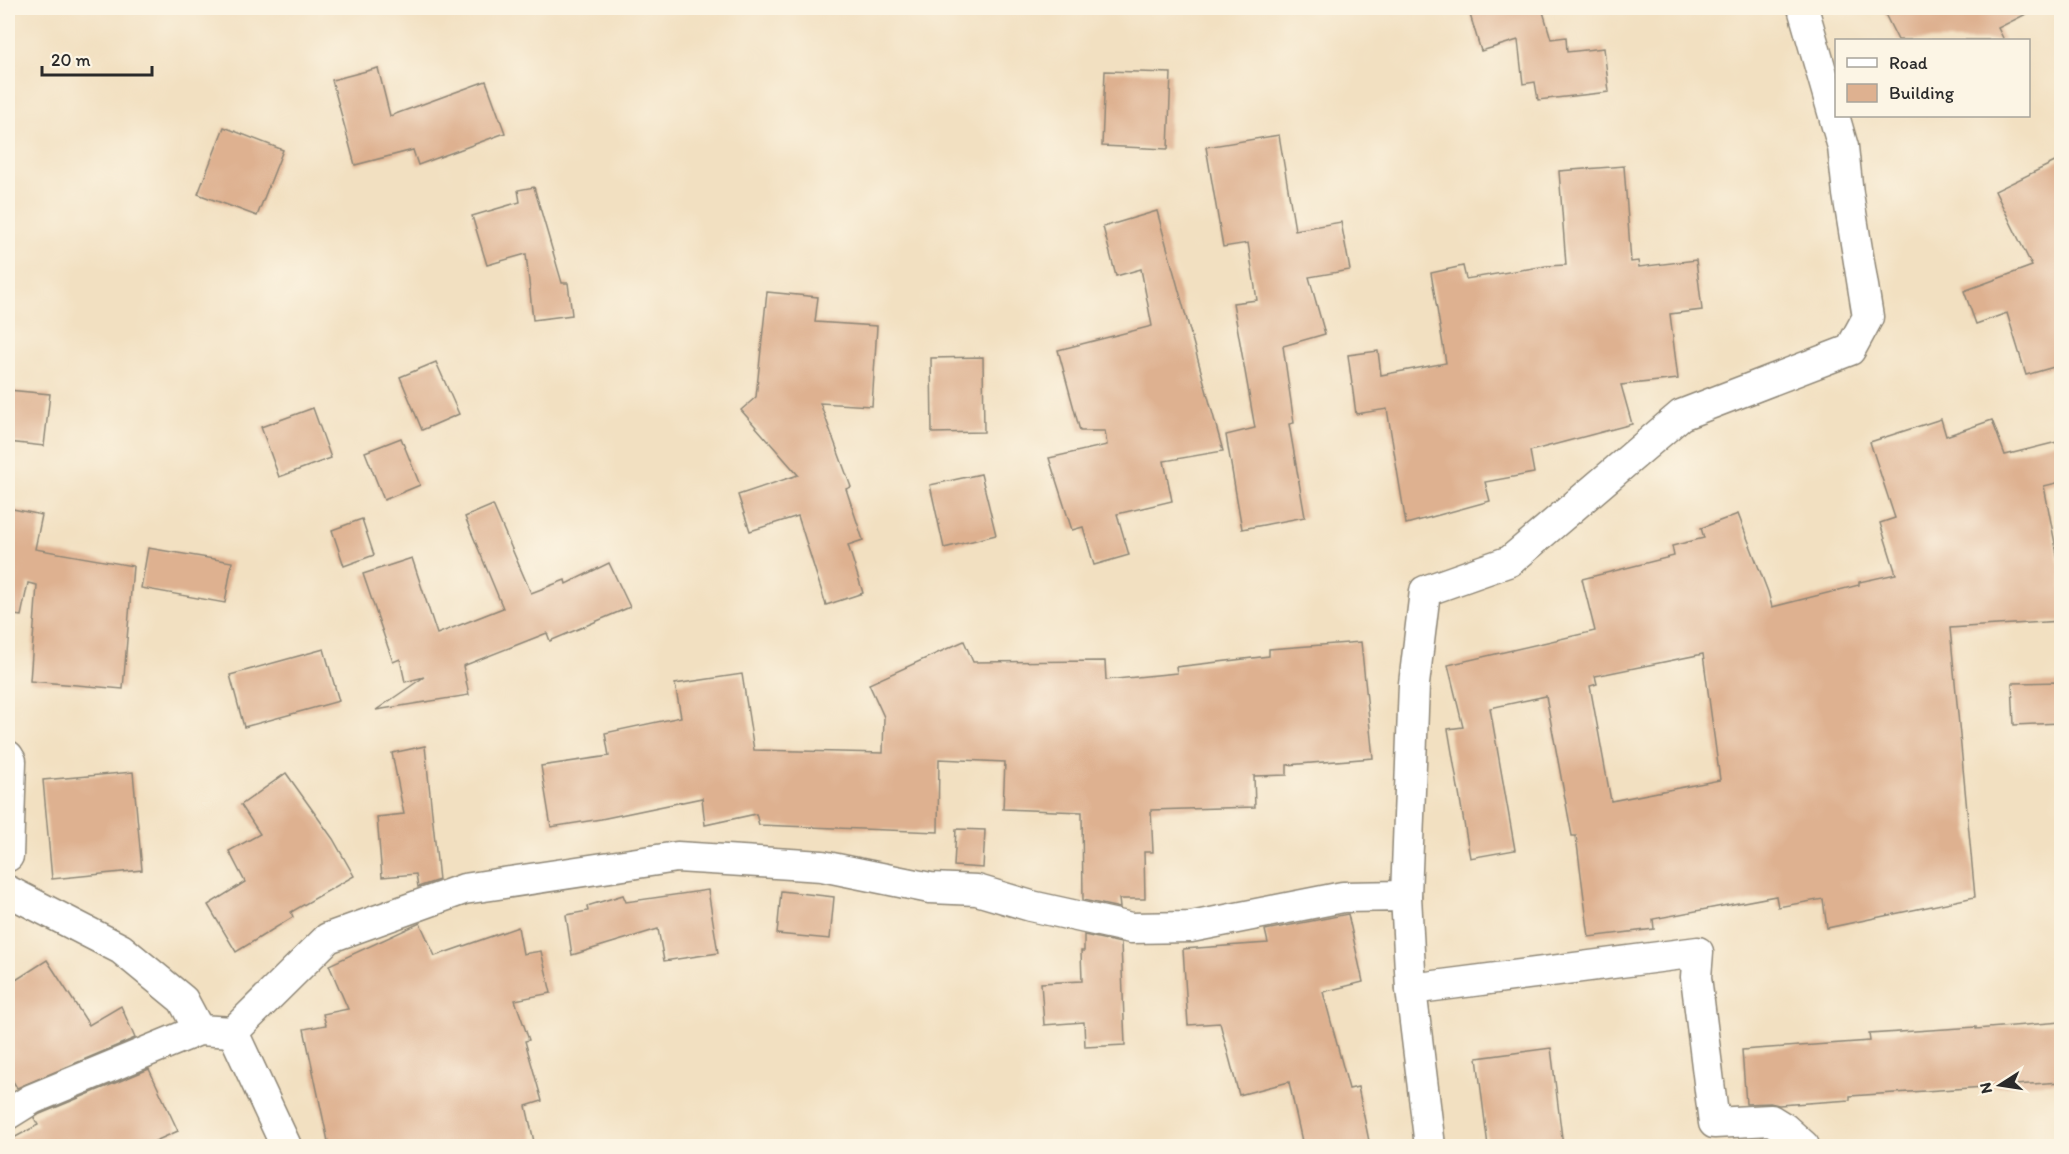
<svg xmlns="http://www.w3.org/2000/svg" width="2069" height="1154" font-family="Itim,sans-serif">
  <rect width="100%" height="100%" fill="#fcf5e5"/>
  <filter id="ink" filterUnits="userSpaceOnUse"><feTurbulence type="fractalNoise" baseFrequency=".0167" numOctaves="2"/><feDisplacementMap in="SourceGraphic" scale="12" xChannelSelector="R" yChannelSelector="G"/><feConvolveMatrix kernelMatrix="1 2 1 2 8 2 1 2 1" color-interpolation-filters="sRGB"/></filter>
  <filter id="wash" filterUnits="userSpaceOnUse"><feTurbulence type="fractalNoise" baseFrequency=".008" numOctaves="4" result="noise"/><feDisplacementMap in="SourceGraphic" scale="24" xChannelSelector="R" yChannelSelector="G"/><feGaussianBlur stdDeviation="1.35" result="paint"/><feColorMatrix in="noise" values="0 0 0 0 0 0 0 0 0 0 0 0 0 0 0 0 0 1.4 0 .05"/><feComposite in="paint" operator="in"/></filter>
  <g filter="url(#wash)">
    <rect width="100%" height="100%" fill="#f2e0c1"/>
    <g id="blocks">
      <g fill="#deb190" fill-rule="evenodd">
        <path d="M1468,8H1542L1551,39L1566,37L1567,52L1604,48L1609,92L1538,100L1535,82L1523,84L1518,40L1481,51Z"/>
        <path d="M1882,8H2038L1998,28L2004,40H1898Z"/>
        <path d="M378,68L390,116L486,81L505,133L418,165L413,150L355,165L332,80Z"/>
        <path d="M1105,71L1171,73L1168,149L1102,146Z"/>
        <path d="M224,127L283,150L257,216L198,194Z"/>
        <path d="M1279,135L1295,230L1341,222L1350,270L1309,277L1325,334L1283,346L1294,423L1289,424L1305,517L1242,529L1226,435L1255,428L1233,303L1257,300L1248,243L1223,247L1206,147Z"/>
        <path d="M2061,159V365L2026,375L2007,313L1976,324L1964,291L2032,266L1995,191Z"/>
        <path d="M1624,166L1631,262L1638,261L1639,267L1696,260L1702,310L1670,314L1678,379L1621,385L1632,424L1530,451L1534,473L1485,482L1490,501L1406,524L1387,409L1356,414L1348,355L1378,351L1381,375L1446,363L1431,273L1463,266L1466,279L1546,266L1566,265L1559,171Z"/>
        <path d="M534,187L562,283H568L572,315L533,320L526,254L487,265L472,216L520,202L518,190Z"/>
        <path d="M1157,211L1223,451L1164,461L1172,501L1117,514L1129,555L1094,565L1083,527L1072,530L1049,458L1107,445L1105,431H1080L1058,350L1152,326L1141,269L1116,276L1103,227Z"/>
        <path d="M767,292L818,297L815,322L877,326L872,406L820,403L851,487L846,489L863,540L848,545L863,593L826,605L798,516L750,531L738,495L798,475L741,410L756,397Z"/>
        <path d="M983,357L984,432L932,433L931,358Z"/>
        <path d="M436,362L459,414L422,430L400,377Z"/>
        <path d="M8,390L50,394L44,446L8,442Z"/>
        <path d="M313,408L331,458L279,477L261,427Z"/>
        <path d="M1941,419L1946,436L1992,420L2005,455L2061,441V482L2044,486L2061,575V621L1950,628L1975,897L1827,928L1823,899L1778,907L1776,896L1653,919L1654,929L1589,937L1576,836H1572L1546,696L1490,708L1515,850L1470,858L1448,729L1463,727L1448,665L1595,631L1582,579L1674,556L1672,546L1704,538L1701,528L1738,514L1768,592L1772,607L1859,585V582L1896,574L1880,523L1895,518L1870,442ZM1703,654L1720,780L1611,801L1590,686L1597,684L1595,676Z"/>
        <path d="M401,438L420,485L384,500L365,452Z"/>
        <path d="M981,474L996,535L944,548L930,485Z"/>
        <path d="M493,505L531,593L565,580L566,584L609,563L630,607L550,641L547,633L463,666L469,695L376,710L424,677L405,682L400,659L393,662L363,574L412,558L437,634L503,608L465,517Z"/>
        <path d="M8,508L42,515L35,549L133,566L123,689L30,681L37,585L28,583L21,616L8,614Z"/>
        <path d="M362,519L374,555L344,566L332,530Z"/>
        <path d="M148,548L232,562L225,603L141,588Z"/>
        <path d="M964,641L973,662L1105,661L1106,680L1177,673L1176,667L1269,656V649L1361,642L1373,758L1287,765V775L1254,776L1255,807L1151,810L1153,852H1144L1145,899H1119L1120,908L1083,900L1082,812L1003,809L1005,762L939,759L938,832L759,825L756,814L705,825L702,798L601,819L551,827L541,766L609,756L605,733L681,717L675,684L742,674L754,750L883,753L884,717L869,684Z"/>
        <path d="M324,649L339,701L244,727L230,675Z"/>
        <path d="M2061,682V723L2014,725L2012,683Z"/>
        <path d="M425,746L439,880L418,887L416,874L382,877L377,817L404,814L392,753Z"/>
        <path d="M133,772L142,870L52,879L43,780Z"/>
        <path d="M286,773L333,839L354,876L291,912L293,917L236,952L208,905L245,882L229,851L260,834L241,805Z"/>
        <path d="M956,829L985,830L983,868L954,866Z"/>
        <path d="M708,890L718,953L664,961L658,929L572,955L566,915L588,911L587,906L623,895L626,902Z"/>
        <path d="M781,891L834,897L830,939L777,934Z"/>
        <path d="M1348,914L1363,982L1323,992L1349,1089L1358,1087L1370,1146H1303L1289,1082L1239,1095L1220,1023L1188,1025L1183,949L1268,943L1265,930Z"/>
        <path d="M420,923L435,956L518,927L523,954L541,951L551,993L515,1000L529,1040L525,1041L542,1101L526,1106L535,1146H329L304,1029L326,1025L323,1014L348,1009L329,965Z"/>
        <path d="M1084,935L1121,943L1125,1045L1085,1047L1084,1022L1044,1025L1041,983L1082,981L1081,951H1084Z"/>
        <path d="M47,960L89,1025L121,1006L135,1038L17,1088L8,1073V985Z"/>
        <path d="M2061,1022V1082L1850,1096V1100L1779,1105L1770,1103L1746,1104L1742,1050L1870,1041L1869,1034L1976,1027V1029Z"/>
        <path d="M1551,1048L1563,1146H1488L1477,1058Z"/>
        <path d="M149,1069L178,1131L144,1146H8V1141L38,1125L34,1118L40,1114Z"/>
      </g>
    </g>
  </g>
  <g filter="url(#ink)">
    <use href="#blocks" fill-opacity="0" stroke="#8e8676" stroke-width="1.5"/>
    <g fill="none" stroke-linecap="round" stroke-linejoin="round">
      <g stroke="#8e8676" stroke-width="33">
        <g id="minor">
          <path d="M8,756L11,761L8,856"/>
          <path d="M8,891L121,949L183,1000L199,1030"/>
          <path d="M1406,896L1414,684L1425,591L1510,561L1681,415L1850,350L1868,317L1848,194L1843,147L1803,8"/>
          <path d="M1411,989L1698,952L1696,977L1714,1123L1771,1120L1784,1128L1804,1146"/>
          <path d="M233,1032L286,1146"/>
          <path d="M8,1114L32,1099L199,1030L233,1032L328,938L464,889L677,857L822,866L930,888L977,890L1031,906L1131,928L1191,927L1343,897L1406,896L1411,989L1430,1146"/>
        </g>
      </g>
      <use href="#minor" stroke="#fff" stroke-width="30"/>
    </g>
  </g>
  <rect width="2069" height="1154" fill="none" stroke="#fcf5e5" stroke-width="30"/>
  <rect x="1835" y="39" width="195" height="78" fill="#fcf5e5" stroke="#a8a49b" stroke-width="1.5"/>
  <rect x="1847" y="58" width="30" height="9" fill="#ffffff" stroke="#a8a49b" stroke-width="1.5"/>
  <text x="1889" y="69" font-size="18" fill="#2b2b2b">Road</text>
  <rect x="1847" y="84" width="30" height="18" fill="#deb190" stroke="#a8a49b" stroke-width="1.5"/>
  <text x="1889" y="99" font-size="18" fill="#2b2b2b">Building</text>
  <g transform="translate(2000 1085) rotate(258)" stroke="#fcf5e5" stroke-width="4.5" paint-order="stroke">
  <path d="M0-4.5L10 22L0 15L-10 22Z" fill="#2b2b2b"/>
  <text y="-9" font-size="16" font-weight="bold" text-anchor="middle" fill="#2b2b2b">N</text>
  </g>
  <path d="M42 66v9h110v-9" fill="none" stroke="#2b2b2b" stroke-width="3"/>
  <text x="51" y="66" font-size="18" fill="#2b2b2b" stroke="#fcf5e5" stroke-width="4.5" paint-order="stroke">20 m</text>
</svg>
